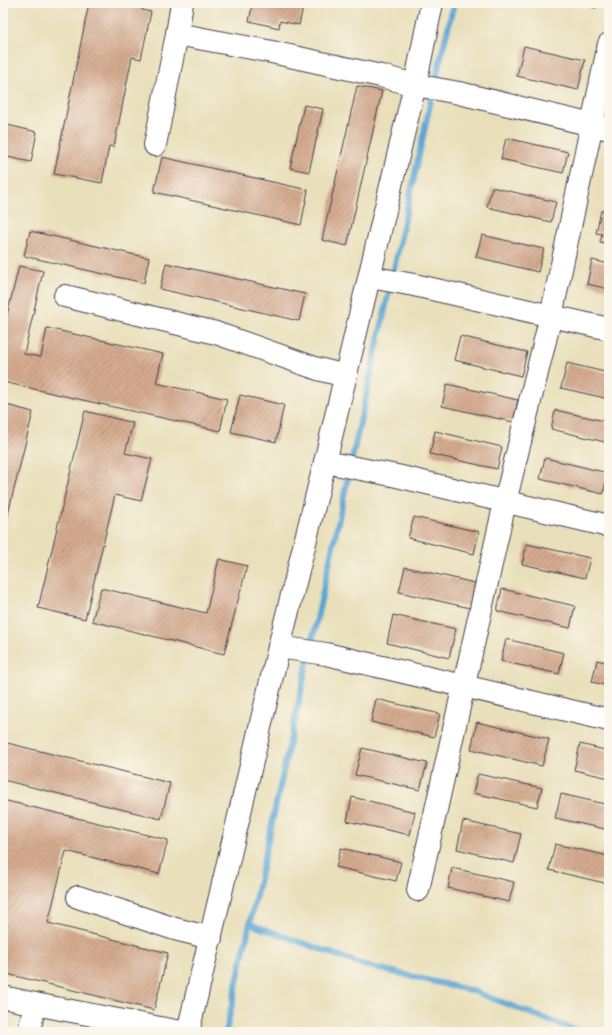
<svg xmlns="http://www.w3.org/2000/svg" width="612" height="1035" font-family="Sriracha,sans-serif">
  <defs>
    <pattern id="building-hatch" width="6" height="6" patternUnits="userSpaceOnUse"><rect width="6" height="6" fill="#d5ab8f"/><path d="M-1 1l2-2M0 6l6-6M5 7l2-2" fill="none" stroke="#ac8b76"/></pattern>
  </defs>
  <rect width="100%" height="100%" fill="#fbf7ec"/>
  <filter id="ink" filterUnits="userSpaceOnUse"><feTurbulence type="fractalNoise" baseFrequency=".025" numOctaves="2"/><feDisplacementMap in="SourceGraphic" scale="8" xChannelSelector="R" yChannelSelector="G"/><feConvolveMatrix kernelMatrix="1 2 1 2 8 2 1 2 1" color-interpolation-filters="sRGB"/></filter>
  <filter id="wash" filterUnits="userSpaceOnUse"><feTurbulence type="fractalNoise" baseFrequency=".012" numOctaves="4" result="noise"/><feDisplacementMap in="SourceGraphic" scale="16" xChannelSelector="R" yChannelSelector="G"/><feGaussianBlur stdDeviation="0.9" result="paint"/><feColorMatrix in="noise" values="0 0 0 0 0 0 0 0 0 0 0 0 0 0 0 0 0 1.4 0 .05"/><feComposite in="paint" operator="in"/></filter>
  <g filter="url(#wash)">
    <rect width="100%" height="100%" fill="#e9dfba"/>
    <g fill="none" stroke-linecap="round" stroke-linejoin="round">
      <g stroke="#5ca5d3" stroke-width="6">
        <path d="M250,924L364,965L473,991L556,1023L584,1032"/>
        <path d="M226,1032L435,82L454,3"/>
      </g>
    </g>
    <g id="blocks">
      <g fill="url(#building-hatch)">
        <path d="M89,3H143L142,10L151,12L141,59L132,57L114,147L109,146L102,183L54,174Z"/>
        <path d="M253,3H304L299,25L280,21L279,28L249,21Z"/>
        <path d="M575,3H598L596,8Z"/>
        <path d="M524,46L585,60L578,90L517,76Z"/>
        <path d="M357,86L382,91L347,246L322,240Z"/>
        <path d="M304,105L323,109L309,172L290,168Z"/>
        <path d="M3,124L37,132L31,162L3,156Z"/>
        <path d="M506,138L568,152L563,173L501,159Z"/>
        <path d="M162,157L308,190L301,225L154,192Z"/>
        <path d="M492,187L556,202L551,222L487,207Z"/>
        <path d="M601,211L609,212V244L600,242L602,234L596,233Z"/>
        <path d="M30,231L149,258L144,283L24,256Z"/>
        <path d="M482,235L544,249L538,272L476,257Z"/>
        <path d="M592,260L609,264V289L587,284Z"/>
        <path d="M166,263L305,294L299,321L160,289Z"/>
        <path d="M19,266L43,271L24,354L41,357L47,328L163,354L156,383L227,399L220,431L3,382V323H5Z"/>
        <path d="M460,336L527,352L521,376L454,360Z"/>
        <path d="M567,363L609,373V399L561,388Z"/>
        <path d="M447,384L518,400L513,422L442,406Z"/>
        <path d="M240,395L284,405L276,442L231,432Z"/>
        <path d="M3,404L33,412L4,530H3Z"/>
        <path d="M555,410L609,422V443L551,429Z"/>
        <path d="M85,411L133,423L125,453L152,459L141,501L115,495L85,619L38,608Z"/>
        <path d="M435,431L502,447L497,469L430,454Z"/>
        <path d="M545,458L608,473L603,494L540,479Z"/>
        <path d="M414,517L479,532L474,554L408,538Z"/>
        <path d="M527,544L590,558L585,578L522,564Z"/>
        <path d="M219,559L247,566L224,654L92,621L101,588L206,613Z"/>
        <path d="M405,567L475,583L470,608L399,592Z"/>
        <path d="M502,589L575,606L570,628L497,611Z"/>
        <path d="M393,615L456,629L449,658L387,643Z"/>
        <path d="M506,639L564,653L559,674L501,661Z"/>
        <path d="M597,660L609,663V686L592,682Z"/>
        <path d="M376,699L440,714L434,737L371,722Z"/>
        <path d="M477,722L549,739L542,766L471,749Z"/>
        <path d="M3,742L170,783L161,819L3,780Z"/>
        <path d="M580,744L609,751V778L574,770Z"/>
        <path d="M362,748L427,763L420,790L355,775Z"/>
        <path d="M478,774L542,788L537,807L473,793Z"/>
        <path d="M561,794L609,805V830L555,818Z"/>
        <path d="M352,797L415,812L410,835L347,821Z"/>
        <path d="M3,800L168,840L159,874L66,851L48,923L168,953L154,1010L3,973Z"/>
        <path d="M463,821L521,834L514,863L457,849Z"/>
        <path d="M555,844L609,856V884L549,870Z"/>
        <path d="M341,848L401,862L396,881L336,867Z"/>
        <path d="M452,868L514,882L509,902L448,888Z"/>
      </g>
    </g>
  </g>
  <g filter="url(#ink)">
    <use href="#blocks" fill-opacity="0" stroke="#403e4e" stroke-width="1"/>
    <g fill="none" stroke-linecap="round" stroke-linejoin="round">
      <g stroke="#403e4e" stroke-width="24">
        <g id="minor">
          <path d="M177,34L267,51L381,76L415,85L459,93L609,129"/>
          <path d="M155,145L177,34L182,3"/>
          <path d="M370,277L414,285L609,329"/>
          <path d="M65,296L216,333L318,369L346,376"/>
          <path d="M325,462L397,476L609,526"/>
          <path d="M279,647L326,654L609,720"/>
          <path d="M418,890L505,502L551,316L609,44"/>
          <path d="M78,897L175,929L211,938"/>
          <path d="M3,997L35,1004L181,1032"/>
          <path d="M29,1032L35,1004"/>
          <path d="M188,1032L279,647L325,462L415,85L432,3"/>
        </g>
      </g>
      <use href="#minor" stroke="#fff" stroke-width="22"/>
    </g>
  </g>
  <rect width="612" height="1035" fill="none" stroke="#fbf7ec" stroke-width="16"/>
</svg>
